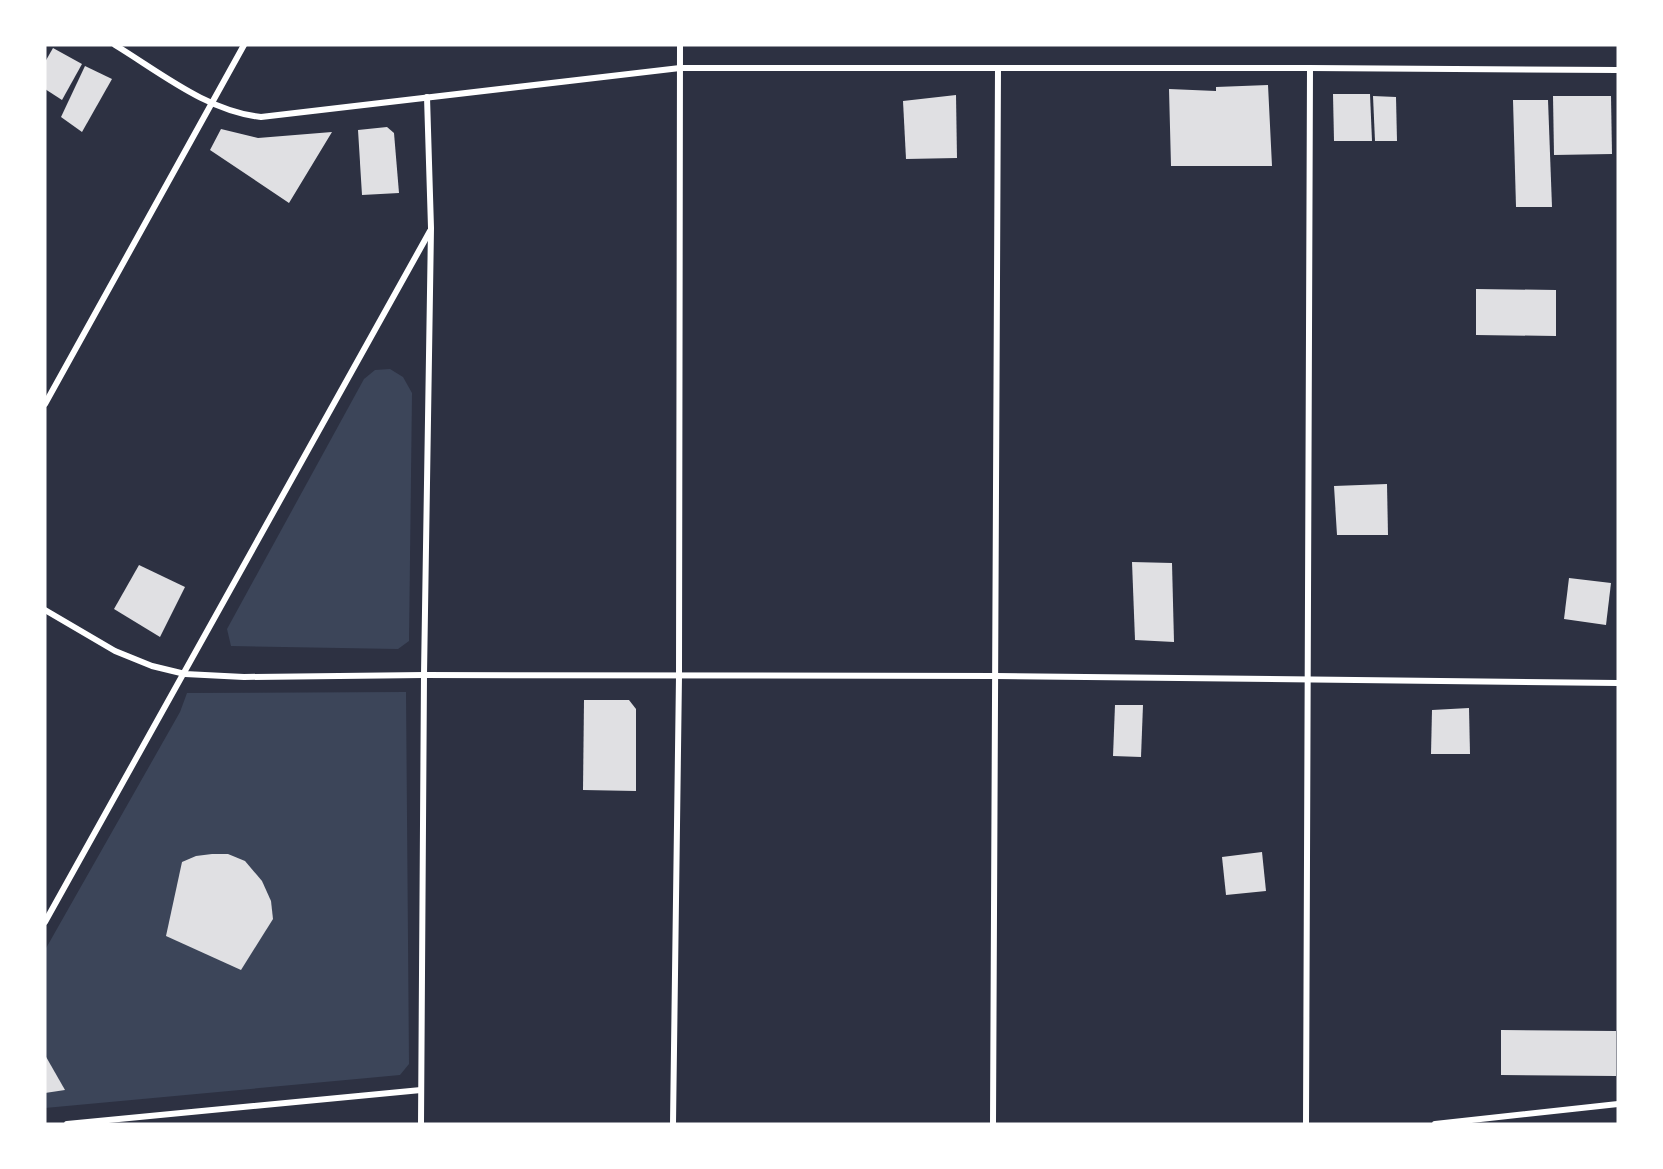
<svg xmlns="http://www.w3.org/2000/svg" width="1663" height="1169" font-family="'Sofia Sans Condensed',sans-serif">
  <rect width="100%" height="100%" fill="#2d3142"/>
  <g fill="#3c4559">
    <path d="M390,369L403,377L412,393L409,641L398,649L231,646L227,629L364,379L375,370Z"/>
    <path d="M406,692L409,1064L400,1075L45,1108V950L180,712L187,693Z"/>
  </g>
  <g fill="#e0e0e3">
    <path d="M53,48L82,64L62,100L45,89V62Z"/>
    <path d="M85,66L112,79L82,132L61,117Z"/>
    <path d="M1268,85L1272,166H1171L1169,89L1216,91V87Z"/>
    <path d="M1333,94H1370L1372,141H1334Z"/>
    <path d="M956,95L957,158L906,159L903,101Z"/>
    <path d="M1373,96L1396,97L1397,141H1375Z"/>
    <path d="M1553,96H1611L1612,154L1554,155Z"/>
    <path d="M1513,100H1548L1552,207H1516Z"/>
    <path d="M387,127L394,133L399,193L362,195L358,130Z"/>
    <path d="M221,129L258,138L332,132L289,203L210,150Z"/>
    <path d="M1476,289L1556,290V336L1476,335Z"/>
    <path d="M1387,484L1388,535H1337L1334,486Z"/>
    <path d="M1132,562L1172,563L1174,642L1135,640Z"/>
    <path d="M139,565L185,587L160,637L114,609Z"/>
    <path d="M1569,578L1611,583L1606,625L1564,619Z"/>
    <path d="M584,700H629L636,709V791L583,790Z"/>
    <path d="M1115,705H1143L1141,757L1113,756Z"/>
    <path d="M1469,708L1470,754H1431L1432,710Z"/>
    <path d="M1262,852L1266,891L1226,895L1222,857Z"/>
    <path d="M212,854H228L245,861L262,881L271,901L273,919L241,970L166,936L182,862L196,856Z"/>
    <path d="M1501,1030L1616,1031V1076L1501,1075Z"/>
    <path d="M45,1055L65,1090L45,1093Z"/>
  </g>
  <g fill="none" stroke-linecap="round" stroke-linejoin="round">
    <g stroke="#fff" stroke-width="6">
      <path d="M115,45C161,73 207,111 261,117L680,68H1310L1618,70"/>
      <path d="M45,404L244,45"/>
      <path d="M45,610L115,651L152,666L185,674L244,677L424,675L996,676L1618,683"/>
      <path d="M45,922L430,231"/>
      <path d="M67,1124L421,1090"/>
      <path d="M421,1124L424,675L431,228L427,97"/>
      <path d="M673,1124L679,676L680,45"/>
      <path d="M993,1124L998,68"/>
      <path d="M1306,1124L1310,68"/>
      <path d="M1435,1124L1618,1104"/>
    </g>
  </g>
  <rect width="1663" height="1169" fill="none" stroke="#ffffff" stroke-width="93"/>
</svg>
